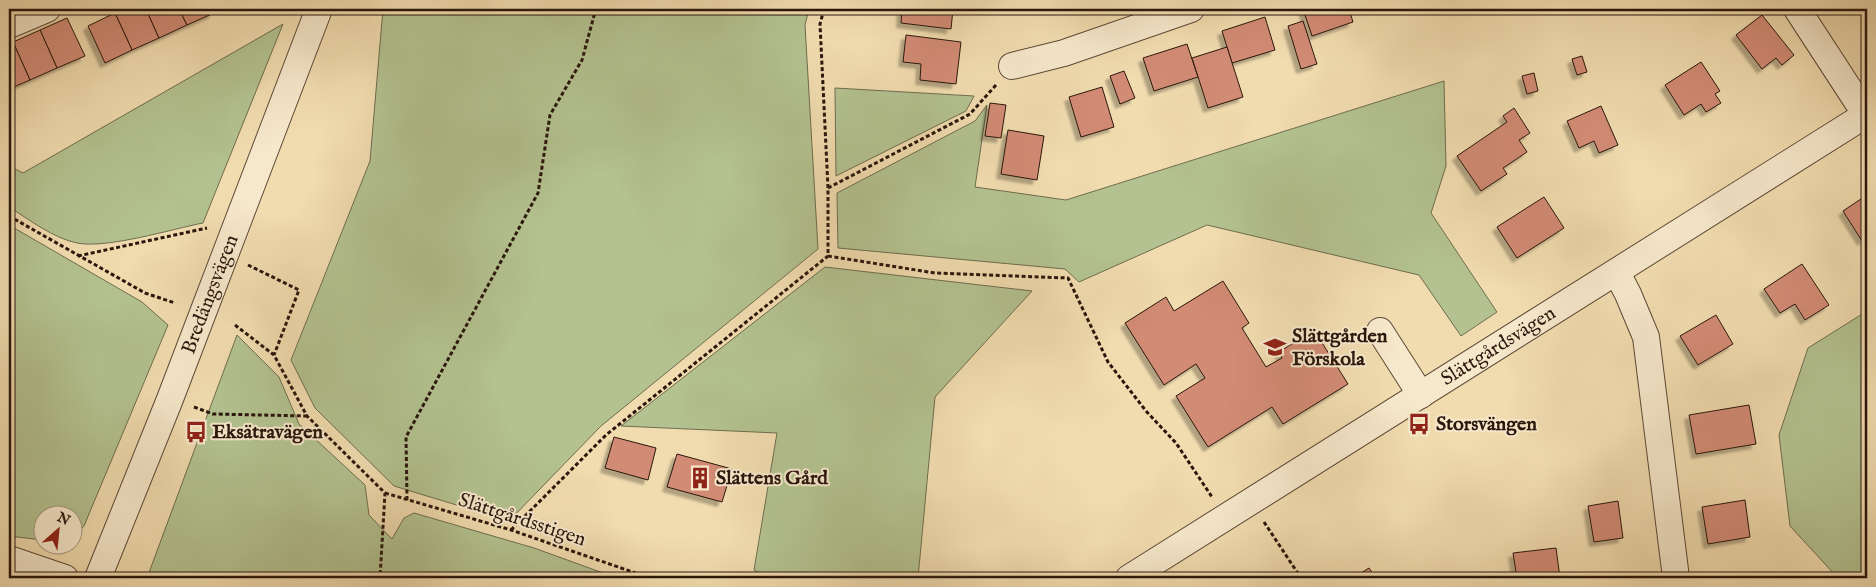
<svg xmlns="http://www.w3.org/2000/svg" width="1876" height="587" font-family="'IM FELL English',serif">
  <defs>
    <filter id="shadow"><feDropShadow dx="-4.5" dy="4.5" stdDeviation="1" flood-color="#0004"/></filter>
  </defs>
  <rect width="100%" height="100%" fill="#f1dcaf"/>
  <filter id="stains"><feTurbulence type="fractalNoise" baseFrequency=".004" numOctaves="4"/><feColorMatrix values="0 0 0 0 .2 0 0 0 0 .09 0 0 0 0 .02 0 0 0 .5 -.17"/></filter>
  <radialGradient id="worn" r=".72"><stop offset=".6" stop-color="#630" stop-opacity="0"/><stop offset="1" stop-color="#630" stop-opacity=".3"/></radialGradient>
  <g fill="#b3c290" stroke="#6e6c4e">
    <path d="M383,9H809L805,25L818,249L601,426L509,521L394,486L315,408L291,360L370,161Z"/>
    <path d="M283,24L203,223C172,229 107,249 77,243C53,238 30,220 9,207V166L23,173Z"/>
    <path d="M1444,81L1446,166L1431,213L1497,312L1461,336L1419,275L1207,225L1079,282L1065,269L838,248L837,193L975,121L987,105L975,187L1066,200Z"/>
    <path d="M835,88L974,96L966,111L836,176Z"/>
    <path d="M9,225L142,302L168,325L84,526L73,538L72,514H42V540L9,536Z"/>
    <path d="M825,267L1032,291L935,397L918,578H768L754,570L777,433L621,426Z"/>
    <path d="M1867,311V574L1836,576L1790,526L1779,435L1808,348Z"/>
    <path d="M237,335L279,377L299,424L365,485L369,515L392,539L404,518L414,513L534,548L617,578H147Z"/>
  </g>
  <g fill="#d28b74" stroke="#2a160d" filter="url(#shadow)">
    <path d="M125,9H146L159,38L132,50L115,13Z"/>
    <path d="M146,9H179L187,25L159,38Z"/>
    <path d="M179,9H212L214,13L187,25Z"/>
    <path d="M902,9H953L951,29L901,23Z"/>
    <path d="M1303,9H1349L1353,22L1312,36Z"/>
    <path d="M115,13L132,50L105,63L88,26Z"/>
    <path d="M1762,15L1794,55L1782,65L1776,58L1762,69L1736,35Z"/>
    <path d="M1265,17L1275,50L1232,63L1222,31Z"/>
    <path d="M67,18L85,56L57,68L40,30Z"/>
    <path d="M1303,21L1317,64L1301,69L1288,26Z"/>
    <path d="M40,30L57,68L30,80L13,42Z"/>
    <path d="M906,35L961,42L956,84L920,80L921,64L903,62Z"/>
    <path d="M13,42L30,80L9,89V44Z"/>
    <path d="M1187,44L1198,77L1154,91L1143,58Z"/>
    <path d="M1227,47L1243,97L1208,108L1192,58Z"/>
    <path d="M1582,56L1587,72L1577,75L1572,59Z"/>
    <path d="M1701,62L1720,91L1715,94L1721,103L1706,112L1701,104L1684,115L1665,85Z"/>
    <path d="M1124,71L1135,98L1120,104L1110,76Z"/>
    <path d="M1534,73L1538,91L1527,94L1522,76Z"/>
    <path d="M1102,87L1114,127L1081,137L1069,97Z"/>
    <path d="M990,103L1006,105L1001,138L985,136Z"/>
    <path d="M1601,106L1618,145L1599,153L1594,141L1579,148L1567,121Z"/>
    <path d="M1514,108L1530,133L1519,140L1527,152L1503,168L1507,174L1481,191L1457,156L1507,122L1503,116Z"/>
    <path d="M1008,130L1044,136L1037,180L1001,174Z"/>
    <path d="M1867,195V237L1862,241L1843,211Z"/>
    <path d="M1544,197L1564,228L1517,258L1497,227Z"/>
    <path d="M1802,264L1829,305L1805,320L1795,304L1780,313L1764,289Z"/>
    <path d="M1223,281L1249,323L1242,328L1266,367L1282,358L1279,352L1314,330L1348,384L1283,424L1272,407L1208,447L1176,396L1205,378L1196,364L1164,385L1125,323L1166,297L1174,311Z"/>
    <path d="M1716,315L1733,344L1698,365L1680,336Z"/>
    <path d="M1749,405L1756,444L1696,454L1689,415Z"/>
    <path d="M614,437L656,448L648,480L605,468Z"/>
    <path d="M677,454L732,469L722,502L667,487Z"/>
    <path d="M1745,500L1750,537L1708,544L1702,507Z"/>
    <path d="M1618,501L1623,538L1594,542L1588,506Z"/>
    <path d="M1556,548L1560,578H1517L1513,553Z"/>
    <path d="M1369,568L1376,578H1353Z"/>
  </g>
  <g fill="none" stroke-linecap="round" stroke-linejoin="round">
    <g stroke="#5c4836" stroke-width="28">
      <g id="minor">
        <path d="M1797,9L1866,115"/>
        <path d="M9,25L47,9"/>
        <path d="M1012,66L1064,53L1191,9"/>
        <path d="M1617,273L1628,294L1646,337L1676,578"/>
        <path d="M1380,331L1421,395"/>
        <path d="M9,559L65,578"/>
        <path id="s1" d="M98,578L170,399L319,9"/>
        <path id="s2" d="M1129,578L1867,114"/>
      </g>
    </g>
    <g stroke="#2a160d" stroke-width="3" stroke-dasharray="4 2.5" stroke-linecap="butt">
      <path d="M828,188L970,114L996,85"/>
      <path d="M9,216L145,293L175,303"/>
      <path d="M78,256L207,228"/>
      <path d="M828,256L935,273L1068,278L1108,362L1146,411L1176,443L1212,497"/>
      <path d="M248,265L299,290L274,355"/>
      <path d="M235,325L274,355L307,416L385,493L380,578"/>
      <path d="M194,407L213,414L307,416"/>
      <path d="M385,493L511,530L650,578"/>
      <path d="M407,500L406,437L538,193L550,115L582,60L595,12L594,9"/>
      <path d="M1264,522L1301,578"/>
      <path d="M511,530L606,435L828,256V188L820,24L824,9"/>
    </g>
    <use href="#minor" stroke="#f6e8cb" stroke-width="26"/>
  </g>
  <defs>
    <g id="school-bare" transform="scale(1.725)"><path d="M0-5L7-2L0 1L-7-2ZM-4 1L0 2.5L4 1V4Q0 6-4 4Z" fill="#8f2418" stroke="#f6e8cb" stroke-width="2.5" paint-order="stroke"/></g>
    <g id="bus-bare" transform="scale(1.725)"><path d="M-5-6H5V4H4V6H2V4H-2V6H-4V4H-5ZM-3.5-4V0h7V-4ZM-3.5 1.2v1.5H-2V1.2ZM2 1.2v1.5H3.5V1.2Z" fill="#8f2418" stroke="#f6e8cb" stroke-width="2.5" paint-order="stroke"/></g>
    <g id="building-bare" transform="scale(1.725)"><path d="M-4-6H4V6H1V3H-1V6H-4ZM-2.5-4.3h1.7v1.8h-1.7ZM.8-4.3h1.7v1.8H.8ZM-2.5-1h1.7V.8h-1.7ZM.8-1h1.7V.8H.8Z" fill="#8f2418" stroke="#f6e8cb" stroke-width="2.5" paint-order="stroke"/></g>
  </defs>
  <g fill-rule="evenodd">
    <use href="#school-bare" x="1275" y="347"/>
    <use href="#bus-bare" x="1419" y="424"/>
    <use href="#bus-bare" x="196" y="432"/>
    <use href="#building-bare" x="700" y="478"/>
  </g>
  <g text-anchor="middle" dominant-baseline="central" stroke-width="4" stroke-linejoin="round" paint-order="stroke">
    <g font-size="20" fill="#2a160d" stroke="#f6e8cb">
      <text stroke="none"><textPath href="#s1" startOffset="305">Bredängsvägen</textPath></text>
      <text stroke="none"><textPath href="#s2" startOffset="436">Slättgårdsvägen</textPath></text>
      <text transform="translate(522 520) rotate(18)">Slättgårdsstigen</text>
    </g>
    <g font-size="20" font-weight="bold" fill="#2a160d" stroke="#f6e8cb" text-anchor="start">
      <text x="1292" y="336">Slättgården<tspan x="1292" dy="23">Förskola</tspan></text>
      <text x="1436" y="424">Storsvängen</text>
      <text x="212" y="432">Eksätravägen</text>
      <text x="716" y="478">Slättens Gård</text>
    </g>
  </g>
  <rect width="1876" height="587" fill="none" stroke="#f1dcaf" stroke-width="30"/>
  <rect x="10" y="10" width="1856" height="567" fill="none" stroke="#2a160d" stroke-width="2.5"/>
  <rect x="15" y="15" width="1846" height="557" fill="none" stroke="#2a160d"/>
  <g transform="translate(58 530) rotate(27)"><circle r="24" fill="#f6e8cb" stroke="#a4947f"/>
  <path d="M0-4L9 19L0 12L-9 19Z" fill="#8f2418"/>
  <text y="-8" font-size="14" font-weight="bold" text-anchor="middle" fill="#2a160d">N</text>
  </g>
  <rect width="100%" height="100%" filter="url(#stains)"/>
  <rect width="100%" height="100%" fill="url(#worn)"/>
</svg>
